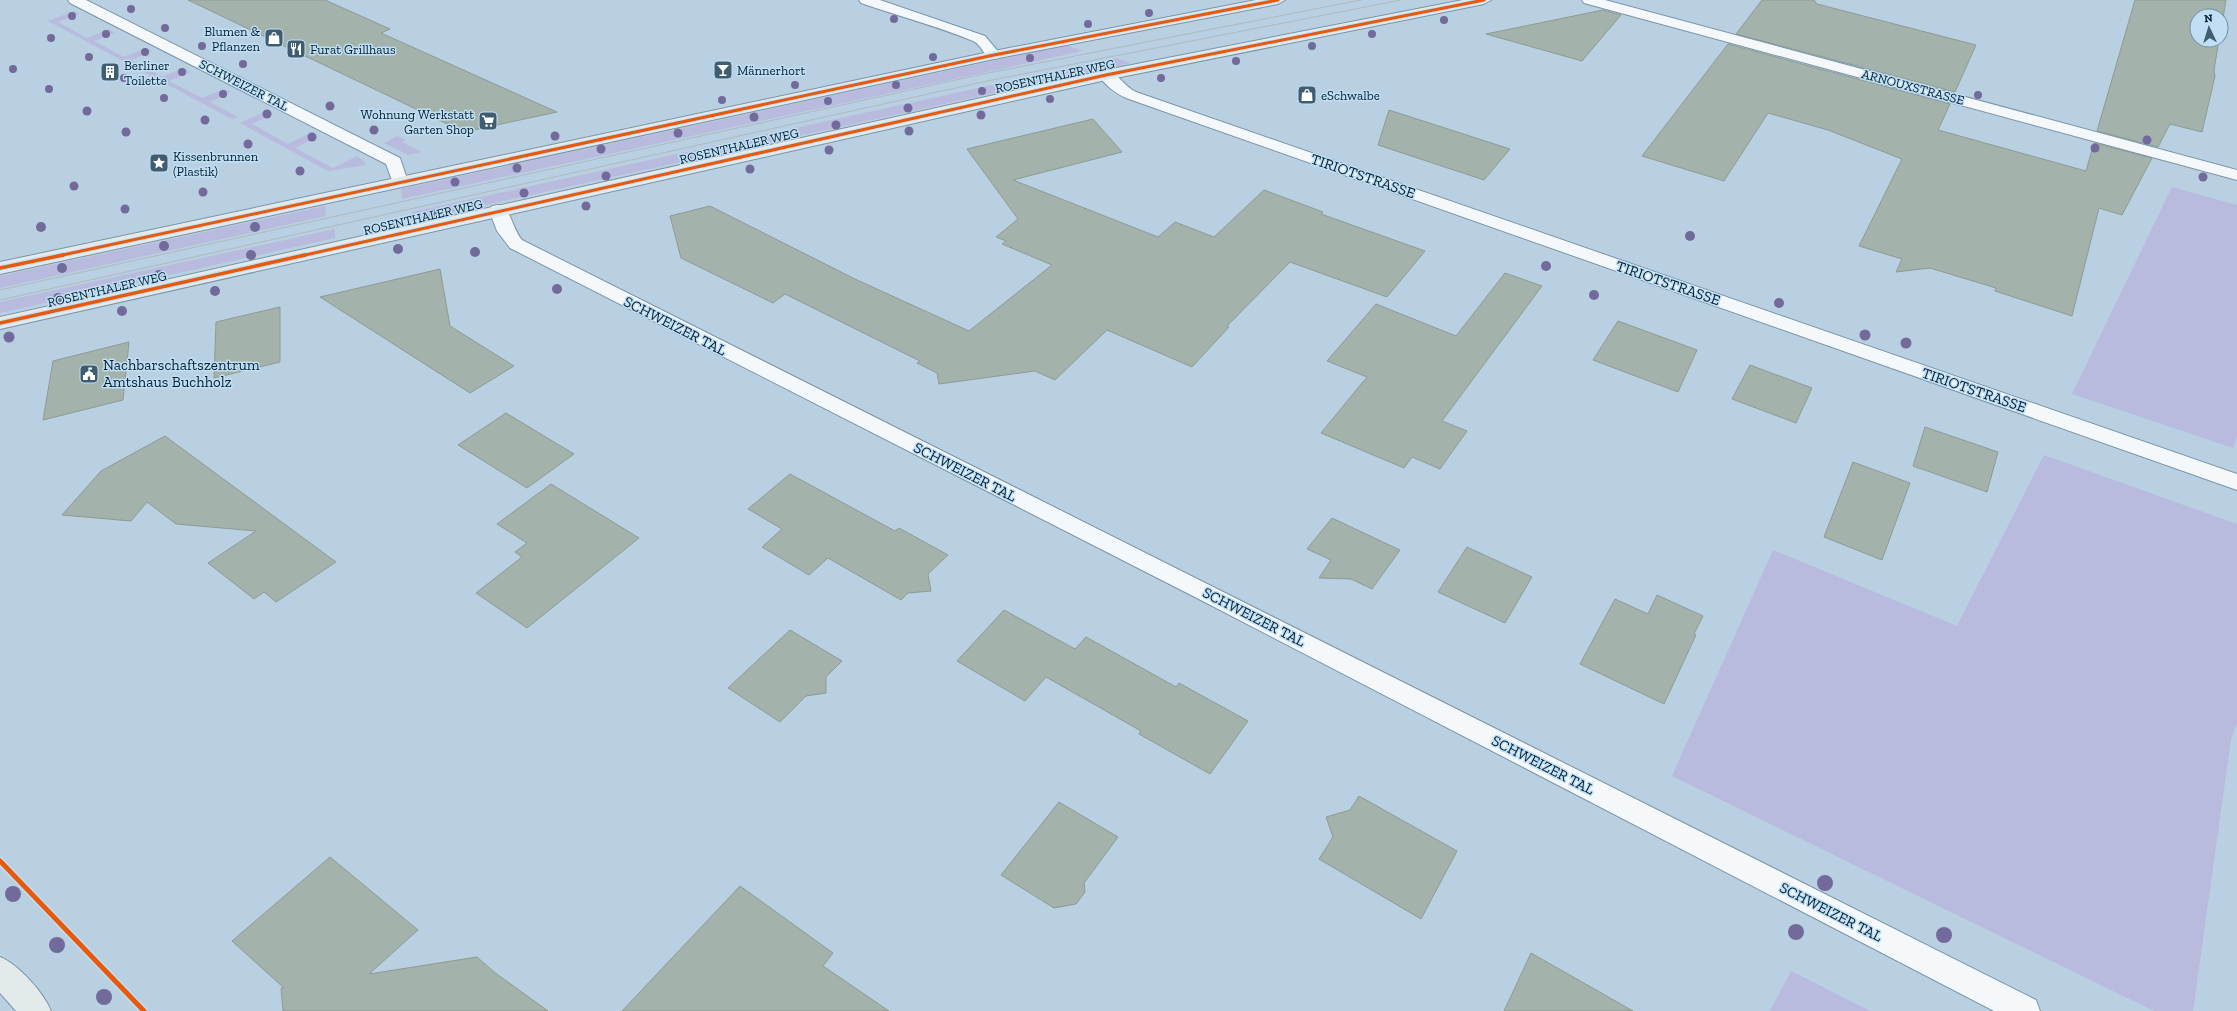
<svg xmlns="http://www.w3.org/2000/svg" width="2237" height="1011" font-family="'Zilla Slab',serif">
  <rect width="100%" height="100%" fill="#b8d0e2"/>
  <g fill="#b8bade">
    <path d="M74,11L79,14L58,22L87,38L109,29L115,33L94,41L124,57L146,48L152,51L131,60L162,77L184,68L191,72L169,81L202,98L224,89L231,92L210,102L238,117L232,119L48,21Z"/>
    <path d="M1066,45L1083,51L402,199L401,189Z"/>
    <path d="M1115,58L1131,63L412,221V212Z"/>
    <path d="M266,111L273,114L252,124L288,144L310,133L317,137L295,148L333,168L357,156L363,160L366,165L328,171L240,123Z"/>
    <path d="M397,136L406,140L402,142L422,152L408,155L384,143Z"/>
    <path d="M2172,187L2237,205V436L2233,448L2072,394Z"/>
    <path d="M325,206L326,216L0,288V276Z"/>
    <path d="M335,229V238L0,313V302Z"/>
    <path d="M2044,455L2237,524V723L2231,739L2193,1011H2154L1672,776L1773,550L1957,626Z"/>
    <path d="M1791,971L1870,1011H1770Z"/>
  </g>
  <g fill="#a3b2aa" stroke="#8d9b93">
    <path d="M188,0H325L390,29L381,33L557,112L464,132Z"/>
    <path d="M1762,0H1814L1817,4L1976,45L1955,92L1736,34Z"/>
    <path d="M2135,0H2226L2221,30V16H2197V40H2219L2214,70L2215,76L2202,132L2170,124L2158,147L2097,131Z"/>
    <path d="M1603,10L1621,15L1582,61L1486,34Z"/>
    <path d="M1728,44L1950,104L1938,130L2086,171L2094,143L2152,158L2122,215L2099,208L2072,316L1995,291L1996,288L1930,268L1896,272L1902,259L1859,246L1902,159L1828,130L1768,113L1724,181L1642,156Z"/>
    <path d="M1389,110L1510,149L1484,180L1378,145Z"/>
    <path d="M1093,119L1122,152L1013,180L1158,237L1175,222L1214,237L1264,190L1323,212L1321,214L1425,251L1387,297L1290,262L1227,326L1229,327L1192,367L1107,330L1055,380L1035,371L939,384L937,373L917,363L920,361L785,294L773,303L681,258L670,216L710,206L855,279L969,331L1052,265L1002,244L1006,241L996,237L1018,219L967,149Z"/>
    <path d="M440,269L450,326L514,366L470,393L320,297Z"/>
    <path d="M1505,273L1542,286L1442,421L1467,431L1440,469L1412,457L1404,468L1321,433L1367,377L1327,361L1376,304L1456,336Z"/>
    <path d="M280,307V362L214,378L216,322Z"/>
    <path d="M1618,321L1697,350L1678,392L1593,360Z"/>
    <path d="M129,342L123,400L43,420L53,361Z"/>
    <path d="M1750,365L1812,388L1796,423L1732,399Z"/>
    <path d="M506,413L574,454L527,488L458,445Z"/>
    <path d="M1925,427L1998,452L1987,492L1913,466Z"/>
    <path d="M165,436L336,562L276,602L264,592L254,599L208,563L256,531L176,524L147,502L131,521L62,515L101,471Z"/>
    <path d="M1853,462L1910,483L1882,560L1824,537Z"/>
    <path d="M790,474L895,531L899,528L948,555L928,574L931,591L908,593L901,600L828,558L809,575L762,547L782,529L748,509Z"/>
    <path d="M551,484L639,538L527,628L476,593L522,557L515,552L527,543L497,524Z"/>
    <path d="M1332,518L1400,550L1372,589L1351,579L1319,578L1331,560L1307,549Z"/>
    <path d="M1467,547L1532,577L1505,623L1438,592Z"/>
    <path d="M1657,595L1703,616L1694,634L1696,635L1664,704L1580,664L1615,599L1648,614Z"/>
    <path d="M1004,610L1075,649L1086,637L1176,687L1179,683L1248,721L1210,774L1139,734L1141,731L1046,677L1025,701L957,661Z"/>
    <path d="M790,630L842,661L826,677V693L806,696L780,722L728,688Z"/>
    <path d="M1359,796L1457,851L1421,919L1319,859L1333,837L1326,817L1350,810Z"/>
    <path d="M1059,802L1118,837L1084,883L1085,892L1076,904L1054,908L1001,875Z"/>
    <path d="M330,857L418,930L369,974L477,957L494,972L548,1011H283L281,988H284L232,941Z"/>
    <path d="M740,886L833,953L823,966L889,1011H622Z"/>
    <path d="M1531,953L1633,1011H1504Z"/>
  </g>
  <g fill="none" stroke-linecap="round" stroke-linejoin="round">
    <g stroke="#7994a6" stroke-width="2">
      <g id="street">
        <path d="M68,0H86L400,158L408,182L406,186H394L386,164L70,3Z"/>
        <path d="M859,0H880L985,36L1001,55L999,58C984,62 984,46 973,41C937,26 898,16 861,3Z"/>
        <path d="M1582,0H1605L2237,170V180L1584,3Z"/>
        <path d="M1106,70C1118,73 1125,87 1136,92L2237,474V490L1126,98C1115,93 1105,85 1098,75L1101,72Z"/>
        <path d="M498,205L504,206C512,217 514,230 522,240L2036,1000L2040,1011H1994L1191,595L510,248L497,231L489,210L492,206Z"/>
      </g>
    </g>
    <g stroke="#7994a6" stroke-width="2">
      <g id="secondary">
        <path d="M1256,0H1285L1278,4L994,59L0,274V262L994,51Z"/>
        <path d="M1463,0H1491L1484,4L1106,80L0,329V317L1106,70Z"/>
        <path d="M0,957C18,964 44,993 51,1011H16L0,993Z"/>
      </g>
    </g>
    <use href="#street" fill="#f4f8fb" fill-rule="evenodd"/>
    <use href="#secondary" fill="#e3eaec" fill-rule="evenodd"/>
    <g stroke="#b1b9be" stroke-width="1">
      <path d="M0,290L983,74L1361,0"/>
      <path d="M0,300L987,81L1401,0"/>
    </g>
    <g stroke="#c1dff4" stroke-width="5">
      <g id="cycleway-far2">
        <path d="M58,256L994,55L1278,0"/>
        <path d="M301,256L1106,75L1484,0"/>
      </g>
    </g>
    <g stroke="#c1dff4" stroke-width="6">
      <g id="cycleway-far1">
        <path d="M0,268L63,255"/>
        <path d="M0,323L305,255"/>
      </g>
    </g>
    <g stroke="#c1dff4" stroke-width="8">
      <path id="cycleway" d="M0,861L144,1011"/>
    </g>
    <use href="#cycleway-far2" stroke="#e8590c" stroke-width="3"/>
    <use href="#cycleway-far1" stroke="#e8590c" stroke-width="3.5"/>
    <use href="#cycleway" stroke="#e8590c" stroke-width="5"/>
  </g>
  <g fill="#726a9a">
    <circle cx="131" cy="9" r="4"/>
    <circle cx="1149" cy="13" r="4"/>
    <circle cx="72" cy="16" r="4"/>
    <circle cx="894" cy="19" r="4"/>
    <circle cx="1444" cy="20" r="4"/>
    <circle cx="1088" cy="24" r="4"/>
    <circle cx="165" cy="28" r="4"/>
    <circle cx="106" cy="34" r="4"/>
    <circle cx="1372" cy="34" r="4"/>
    <circle cx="51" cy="38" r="4"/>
    <circle cx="202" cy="46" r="4"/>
    <circle cx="1312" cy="46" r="4"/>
    <circle cx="145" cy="52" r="4"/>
    <circle cx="89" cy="57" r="4"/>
    <circle cx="933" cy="57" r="4"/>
    <circle cx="1030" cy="58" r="4"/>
    <circle cx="1236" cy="61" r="4"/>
    <circle cx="243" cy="64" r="4"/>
    <circle cx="13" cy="69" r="4"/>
    <circle cx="182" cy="72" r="4"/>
    <circle cx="1048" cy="76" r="4"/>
    <circle cx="124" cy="78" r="4"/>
    <circle cx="1161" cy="78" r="4"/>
    <circle cx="795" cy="85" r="4"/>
    <circle cx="896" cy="85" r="4"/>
    <circle cx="49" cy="89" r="4"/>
    <circle cx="982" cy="91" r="4"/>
    <circle cx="223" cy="94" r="4"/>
    <circle cx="1978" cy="95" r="4"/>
    <circle cx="164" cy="98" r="4"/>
    <circle cx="1050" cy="99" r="4"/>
    <circle cx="722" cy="100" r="4"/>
    <circle cx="828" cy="101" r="4"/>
    <circle cx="330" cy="106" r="4.5"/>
    <circle cx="908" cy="108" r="4.5"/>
    <circle cx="87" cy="111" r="4.5"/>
    <circle cx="267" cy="114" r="4.5"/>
    <circle cx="981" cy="115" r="4.5"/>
    <circle cx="754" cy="117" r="4.5"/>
    <circle cx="205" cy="120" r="4.5"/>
    <circle cx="836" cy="125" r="4.5"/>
    <circle cx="374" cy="130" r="4.5"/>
    <circle cx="909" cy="131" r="4.5"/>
    <circle cx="126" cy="132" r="4.5"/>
    <circle cx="678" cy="133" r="4.5"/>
    <circle cx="555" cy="136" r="4.5"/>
    <circle cx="312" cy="137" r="4.5"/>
    <circle cx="763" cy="140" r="4.5"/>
    <circle cx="2147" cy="140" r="4.5"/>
    <circle cx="248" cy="144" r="4.5"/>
    <circle cx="2095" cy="148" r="4.5"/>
    <circle cx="601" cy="149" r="4.5"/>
    <circle cx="829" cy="150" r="4.5"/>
    <circle cx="687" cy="159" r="4.5"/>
    <circle cx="517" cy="168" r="4.5"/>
    <circle cx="750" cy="169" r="4.5"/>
    <circle cx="300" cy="171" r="4.5"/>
    <circle cx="606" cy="176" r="4.5"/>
    <circle cx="2203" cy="177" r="4.5"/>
    <circle cx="455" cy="182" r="4.5"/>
    <circle cx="74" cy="186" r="4.5"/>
    <circle cx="203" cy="192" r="4.5"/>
    <circle cx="524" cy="193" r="4.5"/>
    <circle cx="586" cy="206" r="4.5"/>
    <circle cx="125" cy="209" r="4.5"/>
    <circle cx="434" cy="214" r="4.5"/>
    <circle cx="41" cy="227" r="5"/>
    <circle cx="255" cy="227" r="5"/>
    <circle cx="1690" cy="236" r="5"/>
    <circle cx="164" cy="246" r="5"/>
    <circle cx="398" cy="249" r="5"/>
    <circle cx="475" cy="252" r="5"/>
    <circle cx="251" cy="255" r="5"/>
    <circle cx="1546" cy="266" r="5"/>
    <circle cx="62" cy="268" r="5"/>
    <circle cx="159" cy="275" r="5"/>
    <circle cx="557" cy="289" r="5"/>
    <circle cx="215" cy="291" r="5"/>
    <circle cx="1594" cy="295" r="5"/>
    <circle cx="58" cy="298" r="5"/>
    <circle cx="1779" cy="303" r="5"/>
    <circle cx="122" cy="311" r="5"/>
    <circle cx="1865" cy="335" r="5.5"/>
    <circle cx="9" cy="337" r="5.5"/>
    <circle cx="1906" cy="343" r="5.5"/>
    <circle cx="1825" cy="883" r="8"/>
    <circle cx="13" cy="894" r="8"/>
    <circle cx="1796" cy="932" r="8"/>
    <circle cx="1944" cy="935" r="8"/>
    <circle cx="57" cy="945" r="8"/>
    <circle cx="104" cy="997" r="8"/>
  </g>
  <defs>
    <g id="shop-square" transform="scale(1)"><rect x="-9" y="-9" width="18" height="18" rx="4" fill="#405d70" stroke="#c1dff4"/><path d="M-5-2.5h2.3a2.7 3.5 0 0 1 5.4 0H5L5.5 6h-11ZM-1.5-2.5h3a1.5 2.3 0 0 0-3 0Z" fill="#fff"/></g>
    <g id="restaurant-square" transform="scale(1)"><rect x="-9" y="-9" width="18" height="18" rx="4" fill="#405d70" stroke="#c1dff4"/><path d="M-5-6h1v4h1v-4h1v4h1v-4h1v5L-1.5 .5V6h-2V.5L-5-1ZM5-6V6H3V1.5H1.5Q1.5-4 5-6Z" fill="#fff"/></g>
    <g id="bar-square" transform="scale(1)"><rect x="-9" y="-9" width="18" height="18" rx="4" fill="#405d70" stroke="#c1dff4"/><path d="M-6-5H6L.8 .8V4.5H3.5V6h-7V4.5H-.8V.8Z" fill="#fff"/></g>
    <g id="building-square" transform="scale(1)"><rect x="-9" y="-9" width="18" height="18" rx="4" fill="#405d70" stroke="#c1dff4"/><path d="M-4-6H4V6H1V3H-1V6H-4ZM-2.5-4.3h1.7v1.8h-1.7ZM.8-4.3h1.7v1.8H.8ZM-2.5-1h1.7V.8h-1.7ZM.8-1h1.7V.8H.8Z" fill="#fff"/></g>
    <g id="supermarket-square" transform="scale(1)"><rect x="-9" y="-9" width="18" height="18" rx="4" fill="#405d70" stroke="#c1dff4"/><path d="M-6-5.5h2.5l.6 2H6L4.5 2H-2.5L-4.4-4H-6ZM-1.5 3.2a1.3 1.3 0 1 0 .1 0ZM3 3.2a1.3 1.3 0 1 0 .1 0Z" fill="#fff"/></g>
    <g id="sight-square" transform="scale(1)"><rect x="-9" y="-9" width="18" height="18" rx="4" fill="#405d70" stroke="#c1dff4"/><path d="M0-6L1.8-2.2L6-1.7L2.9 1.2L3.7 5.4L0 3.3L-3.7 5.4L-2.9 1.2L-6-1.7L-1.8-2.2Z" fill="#fff"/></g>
    <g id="civic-square" transform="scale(1)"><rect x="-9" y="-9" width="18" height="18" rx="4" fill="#405d70" stroke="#c1dff4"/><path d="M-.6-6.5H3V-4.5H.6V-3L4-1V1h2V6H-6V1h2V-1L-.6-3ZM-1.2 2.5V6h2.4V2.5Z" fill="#fff"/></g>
  </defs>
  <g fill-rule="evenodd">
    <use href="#shop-square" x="274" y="38"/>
    <use href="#restaurant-square" x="296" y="49"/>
    <use href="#bar-square" x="723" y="70"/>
    <use href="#building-square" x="110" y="72"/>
    <use href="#shop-square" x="1307" y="95"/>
    <use href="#supermarket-square" x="488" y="121"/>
    <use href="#sight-square" x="159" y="163"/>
    <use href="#civic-square" x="89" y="374"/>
  </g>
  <g text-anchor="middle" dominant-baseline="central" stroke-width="3" stroke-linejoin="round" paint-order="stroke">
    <g font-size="13" fill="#001f32" stroke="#c1dff4" text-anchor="start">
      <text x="260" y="31" text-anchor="end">Blumen &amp;<tspan x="260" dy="15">Pflanzen</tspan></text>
      <text x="310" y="49">Furat Grillhaus</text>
      <text x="124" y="65">Berliner<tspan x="124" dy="15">Toilette</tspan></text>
      <text x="737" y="70">Männerhort</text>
      <text x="1321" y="95">eSchwalbe</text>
      <text x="474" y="114" text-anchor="end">Wohnung Werkstatt<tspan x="474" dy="15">Garten Shop</tspan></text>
      <text x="173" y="156">Kissenbrunnen<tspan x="173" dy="15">(Plastik)</tspan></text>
    </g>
    <g font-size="13" fill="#001f32" stroke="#c1dff4">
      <text transform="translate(1055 76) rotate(-12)">ROSENTHALER WEG</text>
      <text transform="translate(244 85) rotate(27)">SCHWEIZER TAL</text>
      <text transform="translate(1913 87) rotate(15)">ARNOUXSTRASSE</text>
      <text transform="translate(739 146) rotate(-13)">ROSENTHALER WEG</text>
      <text transform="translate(423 217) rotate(-13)">ROSENTHALER WEG</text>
      <text transform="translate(107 289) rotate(-13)">ROSENTHALER WEG</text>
    </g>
    <g font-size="15" fill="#001f32" stroke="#c1dff4">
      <text transform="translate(1363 176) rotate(19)">TIRIOTSTRASSE</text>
      <text transform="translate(1668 283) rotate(19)">TIRIOTSTRASSE</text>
      <text transform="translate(675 326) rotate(27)">SCHWEIZER TAL</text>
      <text transform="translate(1974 390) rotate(19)">TIRIOTSTRASSE</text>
      <text transform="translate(965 472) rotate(27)">SCHWEIZER TAL</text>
      <text transform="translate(1254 617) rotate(27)">SCHWEIZER TAL</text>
      <text transform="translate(1543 765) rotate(27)">SCHWEIZER TAL</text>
      <text transform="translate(1831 912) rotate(27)">SCHWEIZER TAL</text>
    </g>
    <g font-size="15" fill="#001f32" stroke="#c1dff4" text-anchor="start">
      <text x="103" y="365">Nachbarschaftszentrum<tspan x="103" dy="17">Amtshaus Buchholz</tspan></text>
    </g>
  </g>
  <g transform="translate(2209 28) rotate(356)"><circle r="19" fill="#c1dff4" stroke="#7492a6"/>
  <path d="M0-3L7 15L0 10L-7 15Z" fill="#405d70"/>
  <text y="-6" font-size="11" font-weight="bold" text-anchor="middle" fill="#001f32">N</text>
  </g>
</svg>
